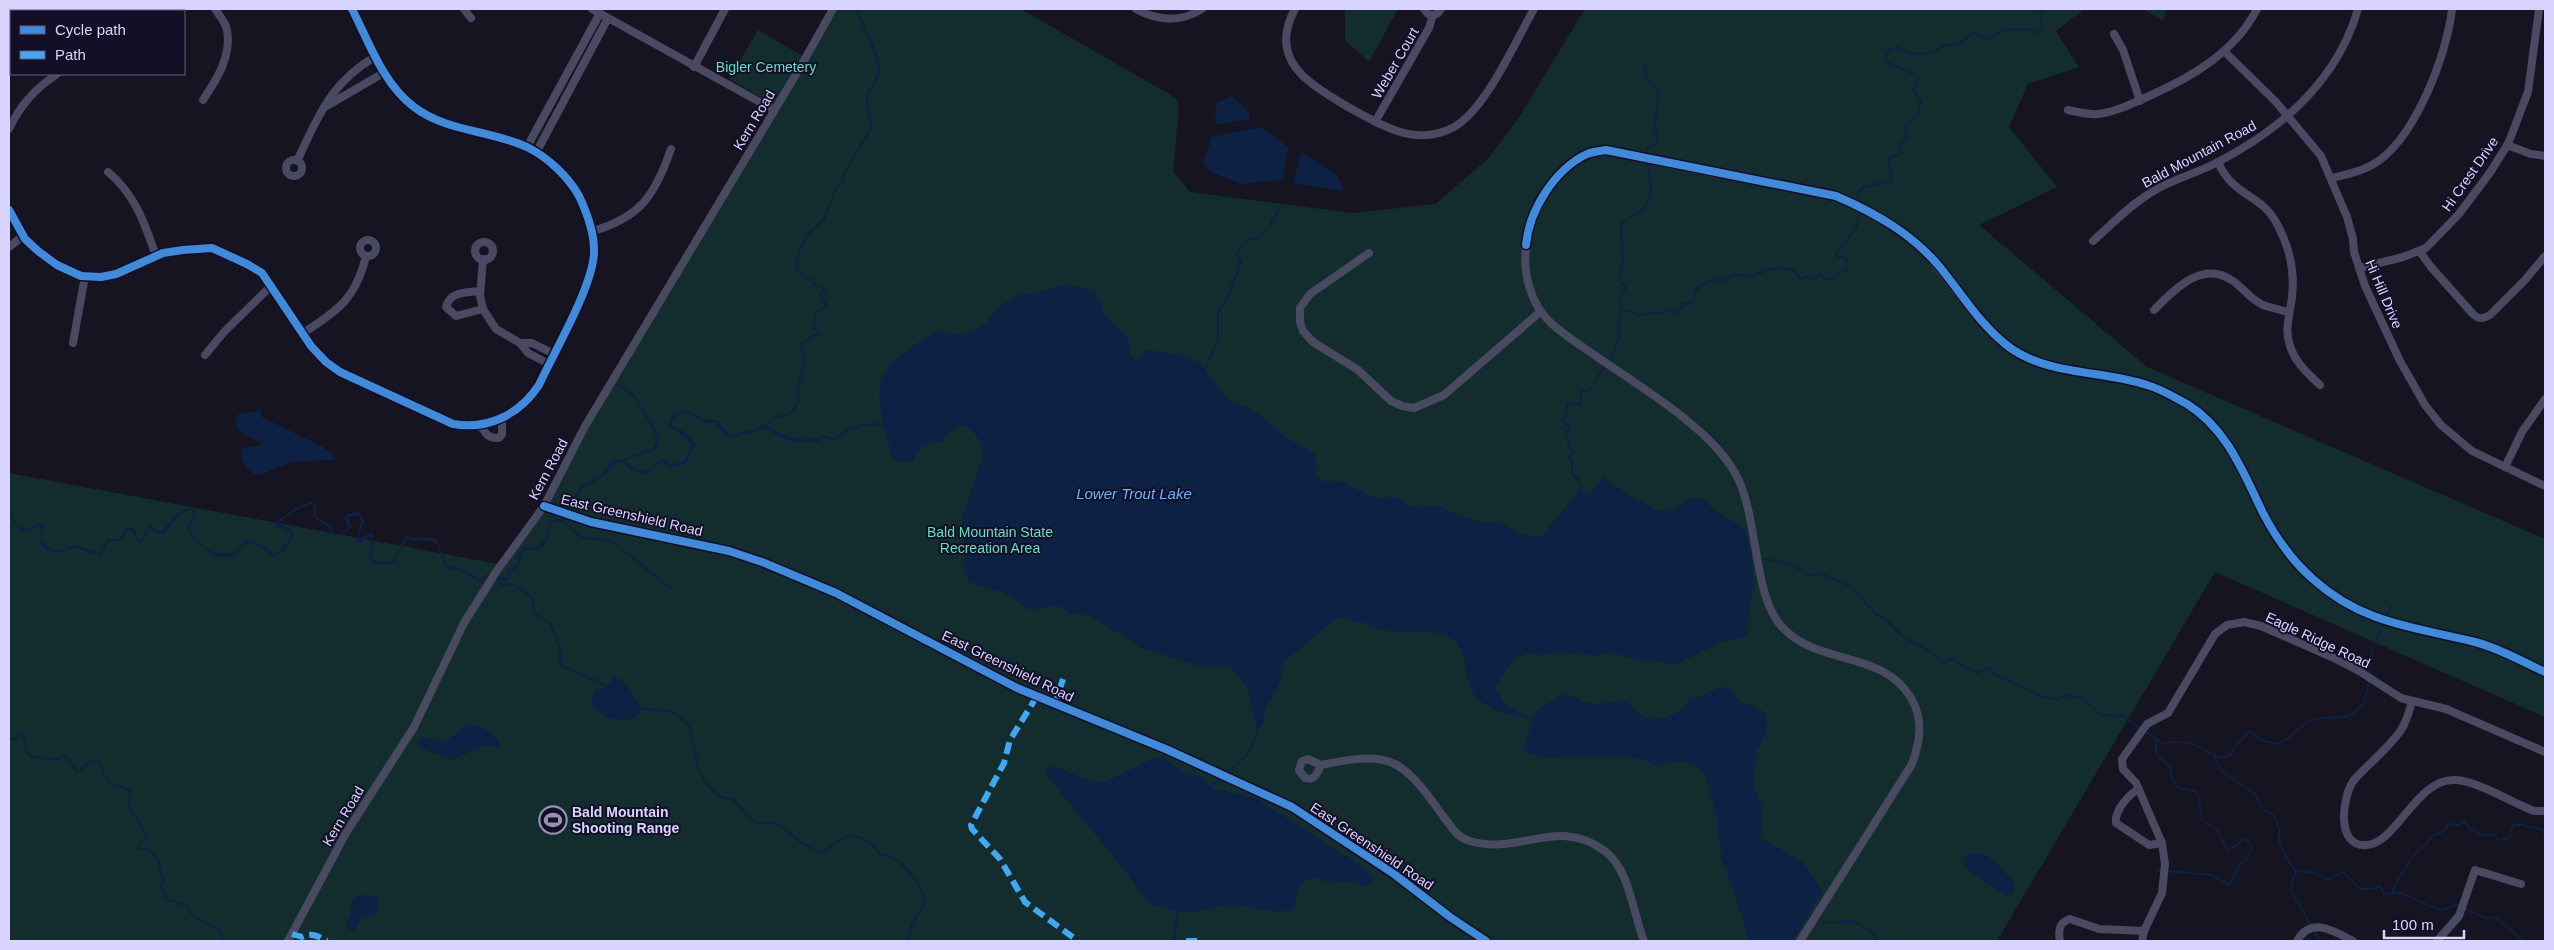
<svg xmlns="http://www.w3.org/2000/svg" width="2554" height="950" font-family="Helvetica,sans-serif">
  <rect width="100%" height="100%" fill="#161421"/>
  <g fill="#132c2d">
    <path d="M837,9H1021L1176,98L1179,109L1173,171L1190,192L1352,213L1435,204L1488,159L1518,119L1585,9H2084L2056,31L2079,67L2028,84L2009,127L2057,187L1979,225L2147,367L2545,539V717L2215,572L1997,941H9V473L504,565L627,363Z"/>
    <path d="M1345,9H1398L1370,60H1367L1345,40Z"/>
    <path d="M2143,9H2167L2163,21Z"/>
    <path d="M758,30L803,56L774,105L729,79Z"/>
  </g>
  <g fill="#0d2144">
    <path d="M1232,96L1249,112L1250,119L1218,124L1215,123L1216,103Z"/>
    <path d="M1261,127L1288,147L1283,180L1241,184L1209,171L1203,163L1212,137Z"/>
    <path d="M1301,153H1304L1337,175L1343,188L1342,191L1293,183Z"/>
    <path d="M1065,284L1095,292L1101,303L1104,314L1128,338L1130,353L1136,361L1147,350L1184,356L1199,362L1228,400L1255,411L1284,436L1316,455L1315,476L1324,482L1340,481L1369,495L1380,498L1395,497L1411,506L1423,508L1435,505C1450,511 1471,522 1488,523C1491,523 1492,521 1495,522C1510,524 1529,544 1544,534L1580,488L1589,495L1603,477L1628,495L1657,510L1671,511L1692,498H1703L1711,507L1745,529L1752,559L1754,587L1750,604L1747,634L1743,637L1724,641L1674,665L1657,661L1636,660L1610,652L1598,656L1577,653L1552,652L1543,655L1528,653L1515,658L1494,687L1505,705L1521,713L1522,716L1520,717C1508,714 1490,709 1480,701C1462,686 1469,649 1452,639C1423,622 1392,641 1363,622L1359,623L1338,617L1285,661L1279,684L1265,711L1263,725L1257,730L1247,687L1230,667L1206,668L1144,649L1088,615L1069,613L1061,607L1053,605L1043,609H1027L1015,599L1001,592L969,582L965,574L962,519L983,457L980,441L975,434L966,426H959L946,434L942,441L922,445L913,462H899L894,459C887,439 873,395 883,375C890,359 922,340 937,331L961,334L968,332L986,324L997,308L1021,294L1034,293Z"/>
    <path d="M260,407L262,417L323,447L334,455L335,460L293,462L259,475C245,472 241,460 241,448L259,446L263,443C251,438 236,435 235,419L239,414L255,412Z"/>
    <path d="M684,409L705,420H717L730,435L754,429L763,425C785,434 801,446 824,435L835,439L847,428L861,424L863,426C859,428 853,428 848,431C835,439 843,444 825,438L818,442H792L764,429L729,438L725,436L716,423L704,422L684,412L674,418L671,424L683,431L695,443L694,448L686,463L671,468L661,462C648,476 638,478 624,463H614L602,478L582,488L573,507L566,510L580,486L600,476L613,460L625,461C637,472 636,471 652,468L660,459L665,460L671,465L684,461L692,444L668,424L672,416Z"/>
    <path d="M311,502L316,504V516L330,525L337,536L349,527L344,519L346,515L355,511L360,513L364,522L357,539L371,533L374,534L371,553L375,561L386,562L395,558L405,537L433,538L437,541L448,566L463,569L480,579L487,574L507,578L508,569L517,565L518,554L523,548L538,547L546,538L549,521L565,518L562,521L551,523C544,543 553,550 525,550L521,555L519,567L511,571L509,581H497L487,577L480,582L462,572L446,569L438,546L432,541H416L407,539L394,562L387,565L374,563L369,556L372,536L360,543L355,541L361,522L358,515L348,517L352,527L336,538L328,527L314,517V506L311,504L296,510L278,523L293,530L294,536L284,552L274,557L265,550L251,543L245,544L234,556L217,557L208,552L190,535L187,527L194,514L191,510L180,513L173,524L163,534L153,532L149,526L143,542L138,543L132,530L129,529L121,540L108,542L101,556L76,548C61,550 54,559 41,545V526L28,532L19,530L9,514V512L13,515L17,526L28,529L38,523L43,524L42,540L51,550L61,551L76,545L100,553L107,539H119L128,526L135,529L137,539L141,540L149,523L155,530L162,531C172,522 176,508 192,508L196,514L190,527V531C205,549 212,555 235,553L244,542L251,540L267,548L274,555L282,550L292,534L275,526L276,522L295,508Z"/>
    <path d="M612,677C630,680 632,697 642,709L636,717C618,723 600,719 591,702L595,691L609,686Z"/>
    <path d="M1722,687H1729L1737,699L1763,711L1767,724V732L1757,750L1754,773V787L1763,810L1760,838L1804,863L1822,891L1793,941H1752L1749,938L1729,877L1720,858L1722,848L1718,837V820L1706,777L1699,767L1680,761L1658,766L1644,760L1618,756L1543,757L1523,752L1536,711L1562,695C1572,694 1584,704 1595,704C1606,705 1615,698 1626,702C1632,704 1635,711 1640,715C1656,725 1681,714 1688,701Z"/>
    <path d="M467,724C477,725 496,733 500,742L498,747H481L451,760L417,746L418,741L424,737L444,741L451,738Z"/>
    <path d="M1156,757L1164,758L1180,770L1205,779L1208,787L1255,798L1360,865L1374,879L1368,887C1362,886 1356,882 1350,882C1344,881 1338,884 1331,883C1324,881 1317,876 1309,879C1288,886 1303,907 1290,910C1273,915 1251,905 1233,905C1220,904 1208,910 1196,912C1182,914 1165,908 1151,904L1140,893L1129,876L1046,774L1049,764L1090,781H1107Z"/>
    <path d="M1968,853C1991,852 2000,867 2014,883V892L2006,896L1966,869L1964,858Z"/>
    <path d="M369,895L377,898L379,908L376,914L362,917L354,931L350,930L346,923L351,912V901L357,896Z"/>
    <path d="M1854,920L1871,930L1881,941H1878C1875,938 1873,934 1870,932C1856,918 1838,926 1822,922Z"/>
  </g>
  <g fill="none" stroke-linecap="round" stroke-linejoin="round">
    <g stroke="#0d2144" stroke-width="2">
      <path d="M1645,65L1647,78L1659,91L1655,125L1658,143L1647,149L1646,157"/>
      <path d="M1857,196L1863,187L1892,181L1888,158L1901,154L1899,144L1907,138L1904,126L1917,117L1921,102L1913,90L1918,80L1916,75L1884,61L1890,50L1898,47L1910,54H1923L1934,51L1946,45L1959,44L1974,32L1987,40L2003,30H2032L2033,33H2035L2042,27L2040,9"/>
      <path d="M1621,311H1628L1639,315C1651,311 1659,316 1670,309L1674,314L1680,310L1684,303L1693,304C1696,299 1693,297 1695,292C1697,286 1706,283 1711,280H1728L1731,275L1753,276L1767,270L1782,268L1794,270L1801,279L1807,277L1813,280L1819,274L1825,279H1833L1837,273L1846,271L1847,261L1845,258L1838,257L1836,254C1843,243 1860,228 1859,215"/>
      <path d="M1608,362C1614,356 1617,342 1620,333L1618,329L1621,312L1619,298L1626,288L1619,279L1623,260L1621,225C1625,219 1631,218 1637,214C1657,201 1650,180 1647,162"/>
      <path d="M1205,369L1218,338V312L1226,301L1241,262L1237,255L1239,249L1248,240L1258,238L1268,228L1279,210"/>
      <path d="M618,384L634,396L654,429L658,440L654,449L623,460"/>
      <path d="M765,425L776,417L790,414L799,401L797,393L805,356L801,346L812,336L819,335L814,327L815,314L826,305L820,295L825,291L824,288L814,285L812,278L808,280L796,269L799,252L807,235L824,219L836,188L843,182L844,173L872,127C869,116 864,100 870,89C874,83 878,79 879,71C880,57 862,23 856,9"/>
      <path d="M863,425L884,424"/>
      <path d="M1581,488L1579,481L1572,473V463L1569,457L1573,451L1568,446L1569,440L1565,434L1571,426L1562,422L1567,416L1566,411L1568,404L1580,405L1581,391H1589L1605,365"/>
      <path d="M563,521L581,537L612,541L670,588"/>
      <path d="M1760,559C1777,560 1796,563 1809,576L1822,574L1850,586L1877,615L1884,618L1902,636L1930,651L1943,663L1954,658L1959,664L1977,673L1991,667L1993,674L2044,697L2058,699L2066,695L2082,698L2101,715L2124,716L2141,729"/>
      <path d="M499,581L501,585L513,584L533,598L534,613L550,623L560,648V665L610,687"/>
      <path d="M2386,619L2391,606"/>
      <path d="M2369,675L2372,649L2384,623"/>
      <path d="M641,708L672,712L684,720L690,728L698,767L706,783L719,796L733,800L754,822L779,824L799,841L821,854C838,842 849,827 870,843C875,846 877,852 881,855C898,854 924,884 924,901C923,911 917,914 913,922C910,927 909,935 908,941"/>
      <path d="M1522,716L1532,719"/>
      <path d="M2144,731L2162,743C2172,742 2183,741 2193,744C2207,749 2215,763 2232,754L2234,747L2250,731L2260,740L2277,744C2294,738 2299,726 2309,721C2331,712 2342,727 2364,704L2369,680"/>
      <path d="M9,737L14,740L20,733L24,734L27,751L30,756L55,760L64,755L77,771H81L89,762L100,760L104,776L111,785L123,787L130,791L129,808L139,821L147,839L140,843L138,848L149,849L160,863L159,870L164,880L160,888L164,891L166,899L185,905L194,917L221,931L223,941"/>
      <path d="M2155,740L2157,756L2170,766L2172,778L2177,787L2197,792L2203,821L2217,829L2228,851L2244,839L2249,841C2255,854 2246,858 2239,866C2235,872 2234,879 2229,885L2212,875L2167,871"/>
      <path d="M2215,756L2217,764L2222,771L2255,794L2260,806L2274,816L2279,828V840L2286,858L2295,870L2318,874L2327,880L2343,872L2360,889H2372L2380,886L2384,894L2401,893L2437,909L2443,910L2455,905L2459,906"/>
      <path d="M1226,774L1248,754L1258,730"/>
      <path d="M1206,789L1223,777"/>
      <path d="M2157,870L2163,871"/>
      <path d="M2296,870L2291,890L2312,927"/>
      <path d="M2392,893L2403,871L2418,850L2427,844L2430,837L2444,831L2448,824L2458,825L2464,821L2471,830H2476L2479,836L2494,834L2498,840L2509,838L2513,825H2522L2543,830L2545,837"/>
      <path d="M2463,908L2488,919L2496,917L2523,941"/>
      <path d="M2314,931L2320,941"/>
      <path d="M1174,941L1177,914L1175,909"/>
    </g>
    <g stroke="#4a4962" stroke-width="8">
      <path d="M464,9L471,18"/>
      <path d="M592,9L774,110"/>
      <path d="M1136,9C1158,21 1180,23 1202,9"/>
      <path d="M1295,9C1267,61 1310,84 1348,107C1381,125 1416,148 1454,127C1486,109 1515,42 1534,9"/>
      <path d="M1424,9C1428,17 1437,17 1441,9"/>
      <path d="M148,11L151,9"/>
      <path d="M2114,34L2123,50L2140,101"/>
      <path d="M2224,51L2276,102L2321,156L2347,217L2353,239L2354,252L2365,286L2400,361L2425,405L2441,425L2472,451L2545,486"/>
      <path d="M694,67L725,9"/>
      <path d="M203,100C217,79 232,56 227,30C226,23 219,15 215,9"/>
      <path d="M325,107L385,72"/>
      <path d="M2068,110C2078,112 2088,115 2098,114C2116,112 2133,103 2149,96C2192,77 2235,52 2257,9"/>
      <path d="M1375,122L1429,28L1433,15"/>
      <path d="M9,129C20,105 35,89 57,74"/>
      <path d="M2507,145L2531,154L2545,156"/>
      <path d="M527,147L600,13"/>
      <path d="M536,153L608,18"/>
      <circle cx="294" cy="168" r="8"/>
      <path d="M297,161C319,115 330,83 376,56"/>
      <path d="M2218,162C2233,197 2262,194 2277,224C2289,246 2295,272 2292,297C2290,314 2284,329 2290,346C2295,362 2308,374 2320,385"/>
      <path d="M108,172C135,194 145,224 156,256"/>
      <path d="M2332,178C2345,175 2360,172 2372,165C2414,142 2447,55 2452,9"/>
      <path d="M9,210L25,239L38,251L57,265L81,276L101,277L116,274L163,253L183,250L212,248L247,264L262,273L311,346L326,362L340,372L453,424C488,430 519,415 539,385C554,352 595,283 594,250C594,231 587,213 579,196C568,176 547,157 527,147C490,130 447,132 414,107C383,84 369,42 352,9"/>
      <path d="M593,231C641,217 655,195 671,149"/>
      <circle cx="368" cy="248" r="8"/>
      <path d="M2093,241C2112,224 2130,205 2152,192C2171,180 2194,174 2214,164C2279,131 2337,82 2358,9"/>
      <circle cx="484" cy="251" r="9"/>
      <path d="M9,247L23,236"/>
      <path d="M2420,252L2431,267L2472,313C2479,320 2482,319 2490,315L2525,280L2545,256"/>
      <path d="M1369,253L1310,294L1300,308V322L1303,331L1313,342L1358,370L1391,401L1402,406L1414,408L1444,395L1540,312"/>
      <path d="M483,259L480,296L483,309L490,320L496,329L520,343L528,353L549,364"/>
      <path d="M2359,268L2403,257L2426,248L2459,214L2489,174L2508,144L2528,92L2539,9"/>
      <path d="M480,291C466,293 450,291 446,307L456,316L483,309"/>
      <path d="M2154,310C2174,290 2202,259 2233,281C2243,288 2251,300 2263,305C2271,308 2281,310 2289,312"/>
      <path d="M303,333C338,311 356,298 366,256"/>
      <path d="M73,343L85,276"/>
      <path d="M520,343H532L554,354"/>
      <path d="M205,355L224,332L271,286"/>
      <path d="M480,424C485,433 488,439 499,438L502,434V419"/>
      <path d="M2505,467L2522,432L2545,399"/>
      <path d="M544,506L591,522L729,551L762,562L836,593L1017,688L1168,750L1292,807L1394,874L1450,917L1486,941"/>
      <path d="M2412,702C2409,711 2407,721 2401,730C2388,749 2369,763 2354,780C2342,796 2335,848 2367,845C2398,842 2417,777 2456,780C2477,781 2513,803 2534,811H2545"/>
      <path d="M1308,759L1321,765C1317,773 1316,781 1305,778L1299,770L1302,761Z"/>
      <path d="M1321,765C1393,750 1402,759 1443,816C1450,825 1456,836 1467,840C1518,858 1558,814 1606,852C1630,871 1633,914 1644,941"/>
      <path d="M2139,789C2129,794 2114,811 2116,823L2149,845L2162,843"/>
      <path d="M288,941L346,833L414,727L464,623L496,572L544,506L584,428L801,66L833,9"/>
      <path d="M1800,941L1912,764C1920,742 1924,720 1911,698C1884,651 1819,665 1784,629C1751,597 1760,514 1734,471C1707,425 1634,383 1590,352C1573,340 1549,326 1538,307C1521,278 1522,243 1535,212C1544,191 1564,164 1587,154C1589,153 1603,150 1606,150C1615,150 1626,155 1635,157C1654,161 1673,165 1693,169C1719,174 1745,179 1771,184C1793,187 1817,189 1838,197C1862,206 1888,219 1907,235C1950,272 1973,329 2024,355C2063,375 2107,371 2148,385C2170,393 2189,405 2207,421C2235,446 2246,480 2263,513C2280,545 2303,574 2333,595C2379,625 2421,629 2472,642C2498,648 2522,661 2545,672"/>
      <path d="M2060,941C2058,931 2059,922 2070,919L2099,929L2144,931"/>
      <path d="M2142,941L2144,931L2162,893L2165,864L2162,843L2136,783L2123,769L2122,759L2147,724L2168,713L2215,634L2227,625L2244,622L2261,626L2334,658L2359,671L2401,698L2446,709L2545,752"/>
      <path d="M2297,941C2311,916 2334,931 2353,941"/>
      <path d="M2437,941L2459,916L2475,870L2521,884"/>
    </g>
    <g stroke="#3fa9f5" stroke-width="6" stroke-dasharray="12 6" stroke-linecap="butt">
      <path d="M1037,696L1010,740L1004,763L971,825L972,829L1000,859L1025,902L1078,941"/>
      <path d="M1055,704L1063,679"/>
      <path d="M292,934L302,937C311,932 318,936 327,941"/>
      <path d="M1186,941H1197"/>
    </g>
    <g stroke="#130f26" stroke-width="11">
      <g id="cycleway">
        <path d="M9,210L25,239L38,251L57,265L81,276L101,277L116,274L163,253L183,250L212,248L247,264L262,273L311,346L326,362L340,372L453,424C488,430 519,415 539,385C554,352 595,283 594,250C594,231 587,213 579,196C568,176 547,157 527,147C490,130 447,132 414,107C383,84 369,42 352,9"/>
        <path d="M1526,245C1529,210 1555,169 1587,154C1592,152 1600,151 1606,150L1836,196C1875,213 1911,233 1939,266C1962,294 1980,325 2009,347C2049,376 2102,370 2147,385C2161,389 2174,397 2187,404C2227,429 2243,472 2263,513C2276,538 2293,562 2314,580C2363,624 2415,627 2475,642C2499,648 2523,662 2545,672"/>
        <path d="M544,506L591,522L729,551L762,562L836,593L1017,688L1168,750L1292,807L1394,874L1450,917L1486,941"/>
      </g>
    </g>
    <use href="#cycleway" stroke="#408adc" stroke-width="8"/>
  </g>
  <defs>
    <g id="stadium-ring" transform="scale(1.4375)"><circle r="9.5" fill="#130f26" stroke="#9591b1" stroke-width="1.5"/><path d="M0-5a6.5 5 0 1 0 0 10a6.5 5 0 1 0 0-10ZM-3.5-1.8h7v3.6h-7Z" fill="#9591b1"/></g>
  </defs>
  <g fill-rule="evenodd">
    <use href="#stadium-ring" x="553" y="820"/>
  </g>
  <g text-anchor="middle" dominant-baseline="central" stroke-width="4" stroke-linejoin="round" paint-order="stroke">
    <g font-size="14" fill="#d9d4ff" stroke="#130f26">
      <text transform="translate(1395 63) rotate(-60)">Weber Court</text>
      <text transform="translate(754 120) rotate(-59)">Kern Road</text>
      <text transform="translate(2199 154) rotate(-28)">Bald Mountain Road</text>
      <text transform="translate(2470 174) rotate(-55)">Hi Crest Drive</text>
      <text transform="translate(2384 294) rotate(67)">Hi Hill Drive</text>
      <text transform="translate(548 469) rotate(-62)">Kern Road</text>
      <text transform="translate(632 515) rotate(13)">East Greenshield Road</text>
      <text transform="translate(2318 640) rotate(25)">Eagle Ridge Road</text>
      <text transform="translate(1008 666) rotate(26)">East Greenshield Road</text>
      <text transform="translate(343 816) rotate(-59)">Kern Road</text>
      <text transform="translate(1372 846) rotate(34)">East Greenshield Road</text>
    </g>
    <g font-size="14" fill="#5fe0c0" stroke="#130f26">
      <text x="766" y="67">Bigler Cemetery</text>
      <text x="990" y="532">Bald Mountain State<tspan x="990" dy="16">Recreation Area</tspan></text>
    </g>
    <g font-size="14" font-weight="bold" fill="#d9d4ff" stroke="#130f26" text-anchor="start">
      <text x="572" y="812">Bald Mountain<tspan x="572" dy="16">Shooting Range</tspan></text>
    </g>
    <g font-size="15" font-style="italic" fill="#62b6ff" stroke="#130f26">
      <text x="1134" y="493">Lower Trout Lake</text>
    </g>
  </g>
  <rect width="2554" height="950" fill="none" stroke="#d9d4ff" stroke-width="20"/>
  <rect x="10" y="10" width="175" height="65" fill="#130f26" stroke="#625e7d"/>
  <rect x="20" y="26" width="25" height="8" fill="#408adc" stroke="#625e7d"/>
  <text x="55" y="35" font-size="15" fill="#d9d4ff">Cycle path</text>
  <rect x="20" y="51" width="25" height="8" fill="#3fa9f5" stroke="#625e7d"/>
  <text x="55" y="60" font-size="15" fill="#d9d4ff">Path</text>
  <path d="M2384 930v8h80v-8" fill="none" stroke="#d9d4ff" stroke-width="2.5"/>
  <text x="2392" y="930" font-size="15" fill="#d9d4ff" stroke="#130f26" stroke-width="4" paint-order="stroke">100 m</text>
</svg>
